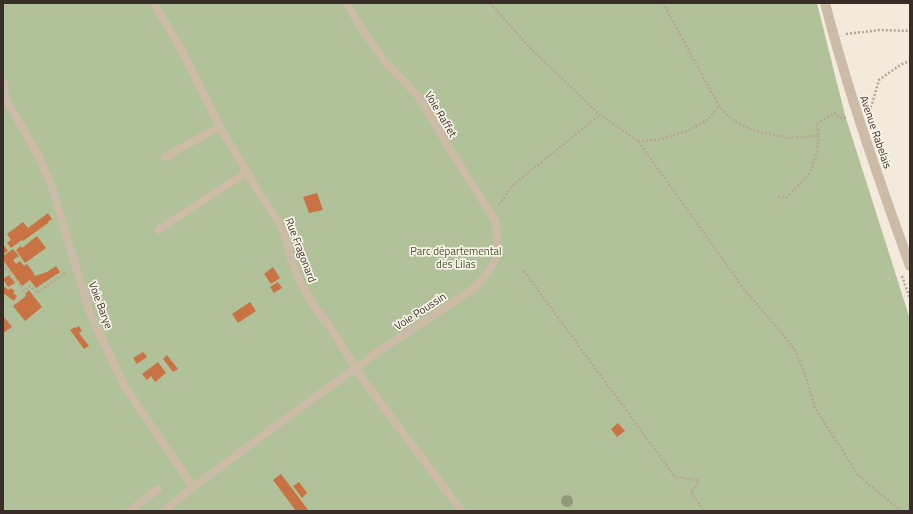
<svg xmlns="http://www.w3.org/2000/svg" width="913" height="514" font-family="'Titillium Web',sans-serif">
  <rect width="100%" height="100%" fill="#f3eadc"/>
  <path fill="#b1c29b" d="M3,3H817L845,115L910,319V511H3Z"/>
  <g fill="#c97243">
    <path d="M317,193L323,210L309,213L303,197Z"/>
    <path d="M48,213L52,219L48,222V223L23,241L22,240L11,248L7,243L11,240L7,234L23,222L28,228Z"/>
    <path d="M37,236L46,248L25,263L16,250L21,246L22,248Z"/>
    <path d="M3,244L8,251L3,254Z"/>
    <path d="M13,249L19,256L13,260L16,264L20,261L24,266L27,264L34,273H33L35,276L47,272L56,266L60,272L36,288L30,280L22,286L3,260V256Z"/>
    <path d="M273,267L280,278L271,284L264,274Z"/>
    <path d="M9,275L15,283L8,287L3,279Z"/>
    <path d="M278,282L282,288L274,293L270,287Z"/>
    <path d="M3,286L9,290L10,288L15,291L13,293L17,296L14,301L3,293Z"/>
    <path d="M29,290L42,307L25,321L13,306L26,296L25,294Z"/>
    <path d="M250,302L256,311L238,323L232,314Z"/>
    <path d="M3,316L12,327L3,333Z"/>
    <path d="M79,326L82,331L79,333L89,346L84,349L70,330L75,327L76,328Z"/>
    <path d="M143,352L147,357L137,364L133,358Z"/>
    <path d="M167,355L178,369L173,372L163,359Z"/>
    <path d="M158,362L166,373L155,382L151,376L147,380L142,374Z"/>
    <path d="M618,423L625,431L617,437L611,429Z"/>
    <path d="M281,474L309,511H296L273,480Z"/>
    <path d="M299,482L307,493L302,498L293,486Z"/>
  </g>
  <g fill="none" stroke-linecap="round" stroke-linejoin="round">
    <g stroke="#b7a591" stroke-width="2.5" stroke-dasharray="2 2" stroke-linecap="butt">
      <path d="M490,3L531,49L600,115L618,127L638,141L744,289L775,325L795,350L806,378L815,408L858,475L901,511"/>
      <path d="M663,3L719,106L731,119L752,130L788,138L819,136L816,124L835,113L840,118L847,117"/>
      <path d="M846,34L880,30L910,31"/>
      <path d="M869,111L872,104L879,80L900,65L910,61"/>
      <path d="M638,141L658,140L687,131L709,119L719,106"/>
      <path d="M778,197H787L810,173L816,156L819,136"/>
      <path d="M499,205L513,185L600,115"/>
      <path d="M3,265L24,291L30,286L37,293L67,271"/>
      <path d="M524,271L675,477L697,480V484L691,492L704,511"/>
      <path d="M902,276L910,299"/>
    </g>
    <g stroke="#cbbba7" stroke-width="8">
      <path d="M154,3L182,51L220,127L257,189L277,219L284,233L288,246L290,256L299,279L303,287L314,306L330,327L347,354L355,368L370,389L462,511"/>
      <path d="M3,82L7,101L39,157L52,186L61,218L91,316L125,387L193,487L164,511"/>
      <path d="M165,157L208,133L220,127"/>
      <path d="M158,230L247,172"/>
      <path d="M193,487L322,392L367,360L377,352L472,290L487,274L498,255L496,222L448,146L419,97L385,62L356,20L347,3"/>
      <path d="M130,511L158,489"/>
    </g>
    <path stroke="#cbbba7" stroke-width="10" d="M825,3C848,92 879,180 910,266"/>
  </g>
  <circle fill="#92997b" cx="567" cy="501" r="6"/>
  <g text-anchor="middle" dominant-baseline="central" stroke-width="3.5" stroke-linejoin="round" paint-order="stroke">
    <g font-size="11" fill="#372e28" stroke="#faf4e8">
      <text transform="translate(441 114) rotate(59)">Voie Raffet</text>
      <text transform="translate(876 132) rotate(71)">Avenue Rabelais</text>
      <text transform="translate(301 250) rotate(69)">Rue Fragonard</text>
      <text transform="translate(101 305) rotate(69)">Voie Barye</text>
      <text transform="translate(420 311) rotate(-33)">Voie Poussin</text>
    </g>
    <g font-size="11" fill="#42562b" stroke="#faf4e8">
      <text x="456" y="251">Parc départemental<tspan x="456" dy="13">des Lilas</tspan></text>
    </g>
  </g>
  <rect width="913" height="514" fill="none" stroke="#372e28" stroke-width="8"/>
</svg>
